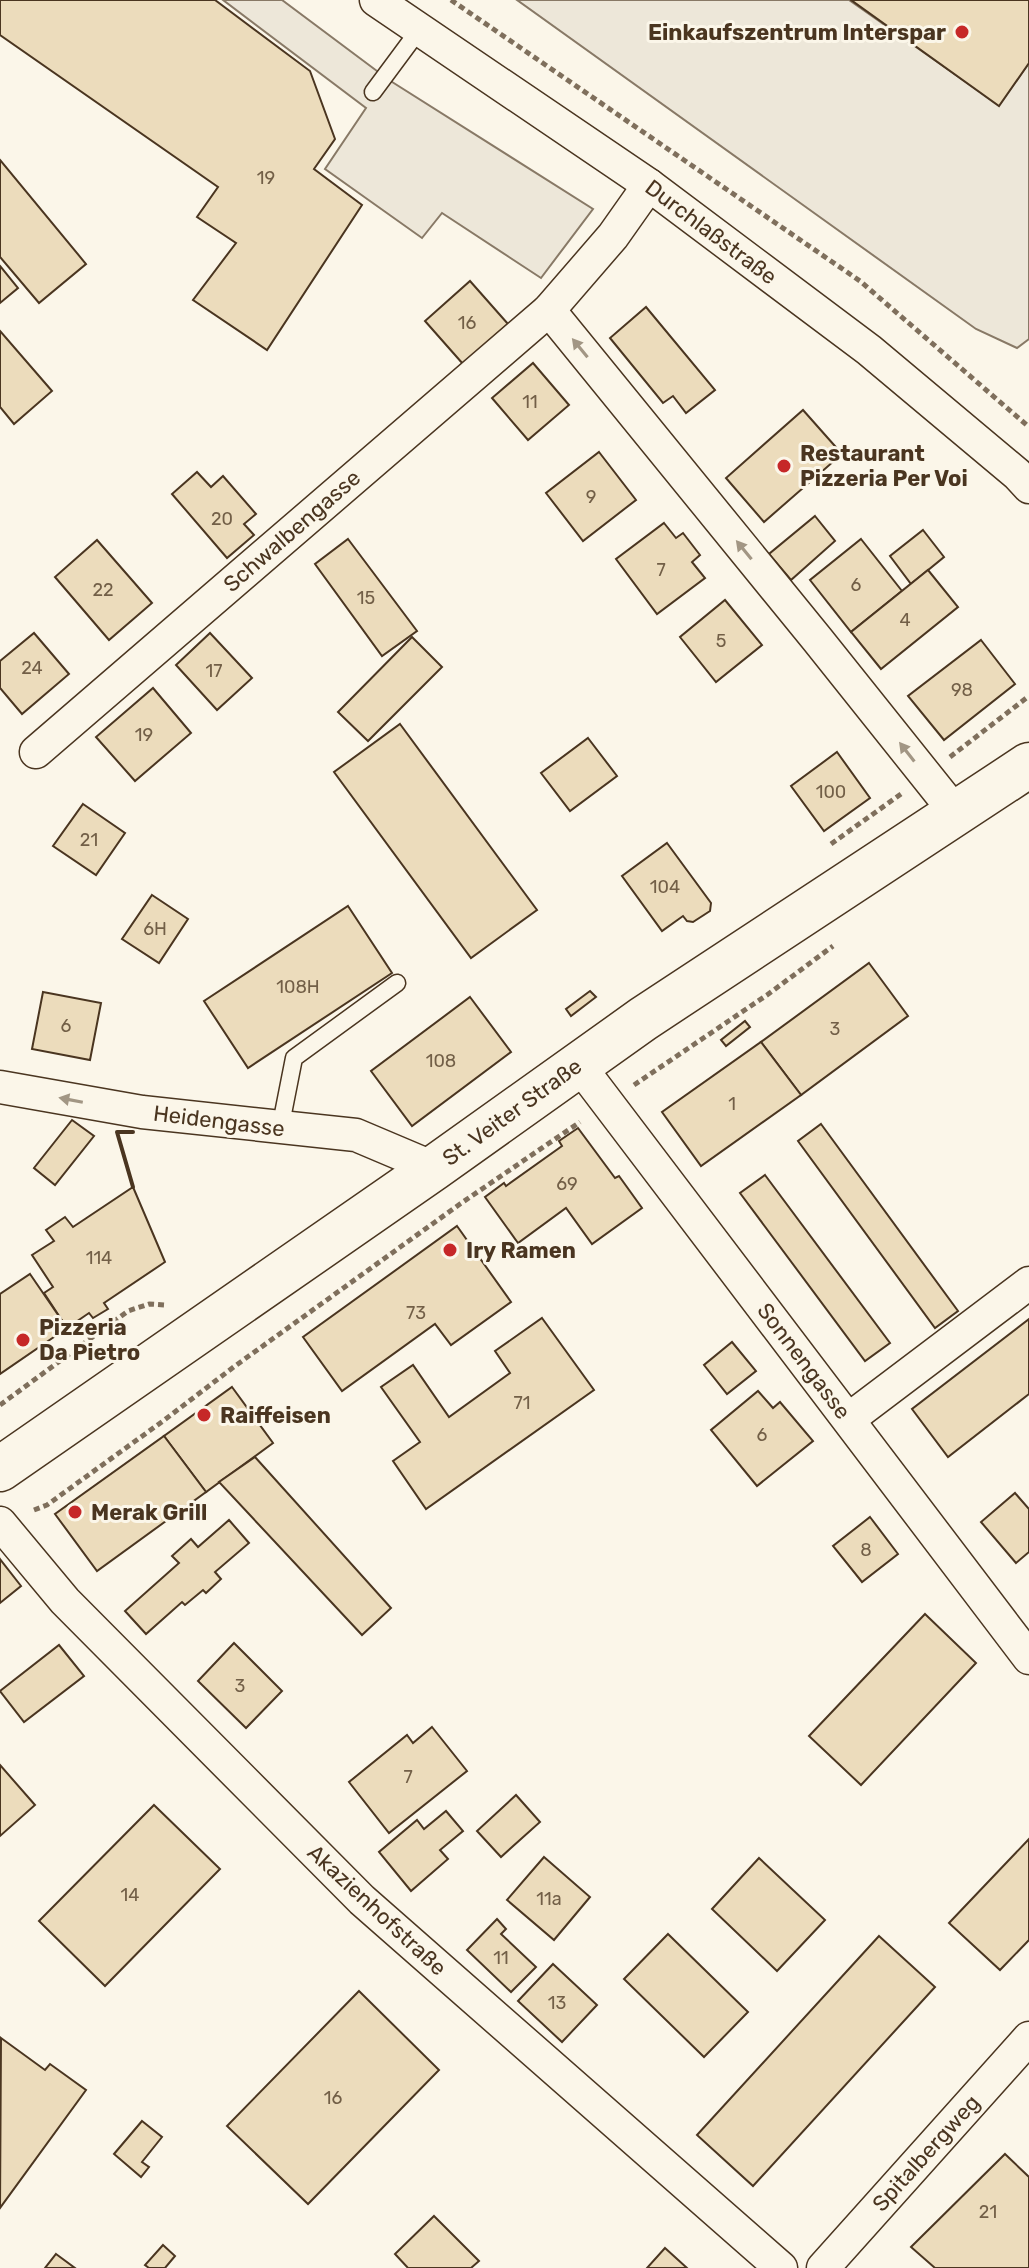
<svg xmlns="http://www.w3.org/2000/svg" width="1029" height="2268" font-family="Rubik,sans-serif">
  <rect width="100%" height="100%" fill="#fbf6e9"/>
  <g fill="#ede7d9" stroke="#887966" stroke-width="2">
    <path d="M223,0H282L389,80L593,209L541,278L442,213L422,238L325,169L366,108Z"/>
    <path d="M517,0H849L999,105L1029,63V339L1017,348L976,329Z"/>
  </g>
  <g fill="#ecdcbc" stroke="#4a3520" stroke-width="2">
    <path d="M0,0H215L310,71L335,139L314,169L362,205L267,350L193,300L236,243L197,217L218,187L0,35Z"/>
    <path d="M851,0H1029V63L999,106Z"/>
    <path d="M0,160L86,264L39,303L0,257Z"/>
    <path d="M0,266L18,288L0,303Z"/>
    <path d="M470,281L508,324L463,364L425,321Z"/>
    <path d="M646,307L715,390L686,413L673,396L663,403L610,338Z"/>
    <path d="M0,331L52,391L14,424L0,407Z"/>
    <path d="M533,363L569,405L528,440L492,398Z"/>
    <path d="M803,410L842,454L764,522L726,478Z"/>
    <path d="M599,452L636,500L583,541L546,493Z"/>
    <path d="M197,472L211,487L223,476L256,514L244,524L254,535L227,558L172,494Z"/>
    <path d="M815,516L835,541L791,580L769,554Z"/>
    <path d="M664,523L676,538L683,533L700,555L692,562L705,578L657,614L616,559Z"/>
    <path d="M923,530L944,557L911,584L890,556Z"/>
    <path d="M348,539L417,631L382,656L315,564Z"/>
    <path d="M861,539L902,591L851,632L810,580Z"/>
    <path d="M97,540L152,603L109,640L55,577Z"/>
    <path d="M928,570L958,607L881,669L851,632Z"/>
    <path d="M725,600L762,645L716,682L680,637Z"/>
    <path d="M34,633L69,674L22,714L0,688V661Z"/>
    <path d="M210,633L252,678L217,710L176,665Z"/>
    <path d="M412,637L442,667L368,741L338,712Z"/>
    <path d="M981,640L1015,684L944,740L908,696Z"/>
    <path d="M153,688L191,733L135,781L96,737Z"/>
    <path d="M400,724L537,910L471,958L334,772Z"/>
    <path d="M588,738L617,776L570,811L541,773Z"/>
    <path d="M837,752L870,798L824,831L791,786Z"/>
    <path d="M83,804L125,833L96,875L53,846Z"/>
    <path d="M667,843L711,903L710,911L693,922L687,921L683,916L662,931L622,876Z"/>
    <path d="M152,895L188,919L159,963L122,939Z"/>
    <path d="M348,906L392,973L248,1068L204,1001Z"/>
    <path d="M869,963L908,1016L801,1095L761,1042Z"/>
    <path d="M590,991L596,997L571,1016L566,1009Z"/>
    <path d="M43,992L101,1003L90,1060L32,1049Z"/>
    <path d="M470,997L511,1052L412,1126L371,1071Z"/>
    <path d="M745,1021L750,1027L726,1046L721,1040Z"/>
    <path d="M761,1042L801,1095L701,1166L662,1112Z"/>
    <path d="M72,1120L94,1136L55,1185L34,1168Z"/>
    <path d="M821,1124L958,1311L935,1328L798,1141Z"/>
    <path d="M578,1128L615,1178L619,1176L642,1208L592,1244L566,1208L518,1243L485,1197L504,1183L506,1186L562,1146L559,1141Z"/>
    <path d="M765,1175L890,1343L865,1361L740,1193Z"/>
    <path d="M133,1187L165,1262L104,1303L108,1309L93,1318L89,1313L67,1328L44,1293L53,1287L32,1255L54,1241L46,1230L65,1217L73,1227Z"/>
    <path d="M457,1226L511,1302L451,1345L435,1324L342,1391L303,1337Z"/>
    <path d="M30,1274L67,1328L0,1374V1294Z"/>
    <path d="M542,1318L594,1390L426,1509L393,1461L420,1442L381,1387L413,1365L449,1417L510,1373L495,1351Z"/>
    <path d="M1029,1319V1394L948,1457L912,1409Z"/>
    <path d="M732,1342L756,1371L727,1394L704,1365Z"/>
    <path d="M232,1387L273,1443L206,1492L164,1436Z"/>
    <path d="M758,1391L773,1408L780,1402L813,1441L757,1486L711,1430Z"/>
    <path d="M164,1436L206,1492L97,1571L55,1514Z"/>
    <path d="M255,1457L391,1608L362,1635L219,1482Z"/>
    <path d="M1015,1493L1029,1509V1552L1016,1563L981,1522Z"/>
    <path d="M870,1517L898,1554L862,1582L833,1546Z"/>
    <path d="M229,1520L249,1543L215,1572L221,1579L206,1593L203,1590L185,1605L182,1602L146,1634L125,1611L179,1563L172,1556L191,1539L198,1547Z"/>
    <path d="M0,1559L21,1586L0,1603Z"/>
    <path d="M925,1614L976,1663L861,1785L809,1736Z"/>
    <path d="M234,1643L282,1691L246,1728L198,1681Z"/>
    <path d="M59,1645L84,1676L24,1722L0,1691Z"/>
    <path d="M432,1727L467,1771L389,1833L349,1782L407,1735L413,1743Z"/>
    <path d="M0,1765L35,1805L0,1836Z"/>
    <path d="M516,1795L540,1822L501,1857L477,1831Z"/>
    <path d="M154,1805L220,1869L105,1986L39,1921Z"/>
    <path d="M446,1811L463,1831L440,1850L448,1859L411,1891L379,1852L417,1820L424,1829Z"/>
    <path d="M1029,1839V1940L1000,1970L949,1923Z"/>
    <path d="M544,1857L590,1897L554,1940L507,1900Z"/>
    <path d="M759,1858L825,1920L777,1971L712,1909Z"/>
    <path d="M497,1919L506,1929L501,1934L536,1967L511,1992L467,1950Z"/>
    <path d="M668,1934L748,2012L704,2057L624,1979Z"/>
    <path d="M879,1936L935,1987L753,2186L697,2135Z"/>
    <path d="M553,1964L597,2005L562,2042L518,2001Z"/>
    <path d="M359,1991L439,2070L308,2204L227,2126Z"/>
    <path d="M1,2038L45,2070L50,2064L86,2090L0,2208Z"/>
    <path d="M142,2121L162,2137L142,2162L149,2167L141,2177L114,2154Z"/>
    <path d="M1005,2154L1029,2177V2268H935L911,2247Z"/>
    <path d="M434,2216L479,2261L471,2268H408L395,2254Z"/>
    <path d="M163,2245L175,2256L165,2268H149L145,2265Z"/>
    <path d="M665,2248L687,2268H647Z"/>
    <path d="M56,2254L75,2268H45Z"/>
  </g>
  <g fill="none" stroke-linecap="round" stroke-linejoin="round">
    <g stroke="#4a3520" stroke-width="19">
      <g id="service">
        <path d="M373,92L419,30"/>
        <path d="M280,1129L294,1058L397,983"/>
      </g>
    </g>
    <g stroke="#4a3520" stroke-width="35">
      <g id="minor">
        <path d="M376,0L649,185L869,350L1017,474L1029,487"/>
        <path d="M549,310L817,639L956,813"/>
        <path d="M36,752L549,310L613,236L649,185"/>
        <path d="M578,1064L1029,1658"/>
        <path d="M0,1087L142,1112L356,1135L434,1168"/>
        <path d="M849,1419L1029,1283"/>
        <path d="M0,1523L65,1601L362,1900L781,2268"/>
        <path d="M823,2268L1029,2038"/>
      </g>
    </g>
    <g stroke="#4a3520" stroke-width="47">
      <path id="secondary" d="M0,1469L434,1168L643,1019L1029,765"/>
    </g>
    <g stroke="#7f6f5c" stroke-width="5" stroke-dasharray="6 4" stroke-linecap="butt">
      <path d="M451,0L860,281L1029,427"/>
      <path d="M950,757L1029,696"/>
      <path d="M831,844L901,794"/>
      <path d="M634,1085L767,995L833,946"/>
      <path d="M0,1405L128,1311L149,1304L164,1305"/>
      <path d="M34,1510L47,1505L163,1421L235,1366L460,1204L580,1122"/>
    </g>
    <use href="#service" stroke="#fbf6e9" stroke-width="16"/>
    <use href="#minor" stroke="#fbf6e9" stroke-width="32"/>
    <use href="#secondary" stroke="#fbf6e9" stroke-width="44"/>
    <path stroke="#4a3520" stroke-width="4" d="M133,1132H117L133,1187"/>
  </g>
  <defs><path id="oneway-solid" d="M-6-.8H1V-3.2L6.5 0L1 3.2V.8H-6Z" transform="scale(2)"/></defs>
  <g fill="#a29684">
    <use href="#oneway-solid" transform="translate(580 348) rotate(-129)"/>
    <use href="#oneway-solid" transform="translate(744 550) rotate(-129)"/>
    <use href="#oneway-solid" transform="translate(907 752) rotate(-128)"/>
    <use href="#oneway-solid" transform="translate(71 1100) rotate(-169)"/>
  </g>
  <g fill="#c62828" stroke="#fbf6e9" stroke-width="3">
    <circle cx="962" cy="32" r="8"/>
    <circle cx="784" cy="466" r="8"/>
    <circle cx="450" cy="1250" r="8"/>
    <circle cx="23" cy="1340" r="8"/>
    <circle cx="204" cy="1415" r="8"/>
    <circle cx="75" cy="1512" r="8"/>
  </g>
  <g text-anchor="middle" dominant-baseline="central" stroke-width="6" stroke-linejoin="round" paint-order="stroke">
    <g font-size="18" fill="#725f47">
      <text x="266" y="178">19</text>
      <text x="467" y="323">16</text>
      <text x="530" y="402">11</text>
      <text x="591" y="497">9</text>
      <text x="222" y="519">20</text>
      <text x="661" y="570">7</text>
      <text x="856" y="585">6</text>
      <text x="103" y="590">22</text>
      <text x="366" y="598">15</text>
      <text x="905" y="620">4</text>
      <text x="721" y="641">5</text>
      <text x="32" y="668">24</text>
      <text x="214" y="671">17</text>
      <text x="962" y="690">98</text>
      <text x="144" y="735">19</text>
      <text x="831" y="792">100</text>
      <text x="89" y="840">21</text>
      <text x="665" y="887">104</text>
      <text x="155" y="929">6H</text>
      <text x="298" y="987">108H</text>
      <text x="66" y="1026">6</text>
      <text x="835" y="1029">3</text>
      <text x="441" y="1061">108</text>
      <text x="732" y="1104">1</text>
      <text x="567" y="1184">69</text>
      <text x="99" y="1258">114</text>
      <text x="416" y="1313">73</text>
      <text x="522" y="1403">71</text>
      <text x="762" y="1435">6</text>
      <text x="866" y="1550">8</text>
      <text x="240" y="1686">3</text>
      <text x="408" y="1777">7</text>
      <text x="130" y="1895">14</text>
      <text x="549" y="1899">11a</text>
      <text x="501" y="1958">11</text>
      <text x="557" y="2003">13</text>
      <text x="333" y="2098">16</text>
      <text x="988" y="2212">21</text>
    </g>
    <g font-size="22" font-weight="bold" fill="#4a3520" stroke="#fbf6e9" text-anchor="start">
      <text x="946" y="32" text-anchor="end">Einkaufszentrum Interspar</text>
      <text x="800" y="453">Restaurant<tspan x="800" dy="25">Pizzeria Per Voi</tspan></text>
      <text x="466" y="1250">Iry Ramen</text>
      <text x="39" y="1327">Pizzeria<tspan x="39" dy="25">Da Pietro</tspan></text>
      <text x="220" y="1415">Raiffeisen</text>
      <text x="91" y="1512">Merak Grill</text>
    </g>
    <g font-size="22" fill="#4a3520" stroke="#fbf6e9">
      <text transform="translate(711 232) rotate(37)">Durchlaßstraße</text>
      <text transform="translate(292 531) rotate(-41)">Schwalbengasse</text>
      <text transform="translate(512 1112) rotate(-36)">St. Veiter Straße</text>
      <text transform="translate(219 1121) rotate(7)">Heidengasse</text>
      <text transform="translate(804 1361) rotate(53)">Sonnengasse</text>
      <text transform="translate(377 1910) rotate(43)">Akazienhofstraße</text>
      <text transform="translate(926 2153) rotate(-48)">Spitalbergweg</text>
    </g>
  </g>
</svg>
